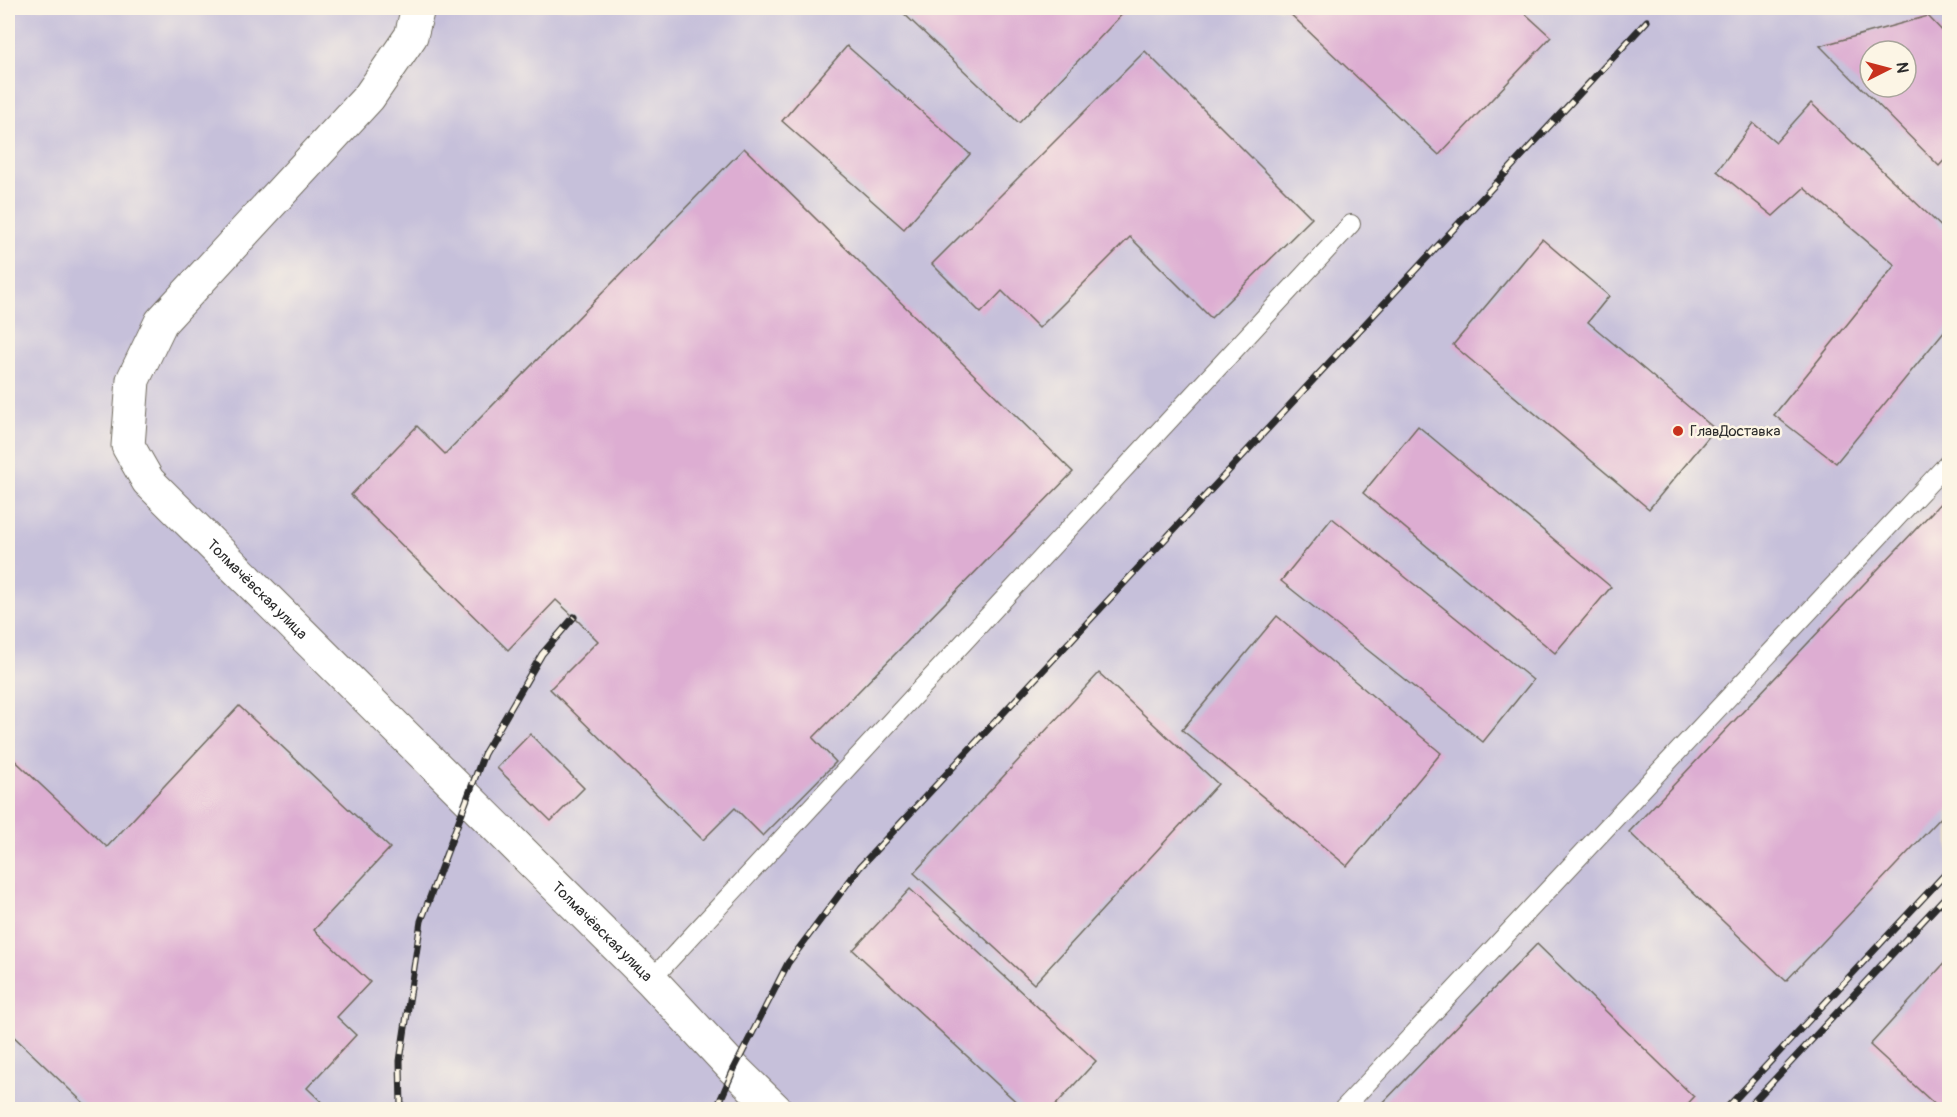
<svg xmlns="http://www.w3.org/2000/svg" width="1957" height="1117" font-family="Pangolin,sans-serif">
  <rect width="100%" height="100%" fill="#fcf5e5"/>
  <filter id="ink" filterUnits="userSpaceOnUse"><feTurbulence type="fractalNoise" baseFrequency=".0167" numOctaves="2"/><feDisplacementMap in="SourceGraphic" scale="12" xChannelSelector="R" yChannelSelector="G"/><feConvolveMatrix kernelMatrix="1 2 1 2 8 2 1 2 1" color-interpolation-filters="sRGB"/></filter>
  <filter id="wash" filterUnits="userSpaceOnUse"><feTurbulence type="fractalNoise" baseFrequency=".008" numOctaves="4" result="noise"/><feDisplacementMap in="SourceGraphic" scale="24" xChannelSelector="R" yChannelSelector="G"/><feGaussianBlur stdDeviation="1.35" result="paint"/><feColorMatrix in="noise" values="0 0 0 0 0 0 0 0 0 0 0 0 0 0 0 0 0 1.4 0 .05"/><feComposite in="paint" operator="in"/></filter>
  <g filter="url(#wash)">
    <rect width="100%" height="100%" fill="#ede0be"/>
    <path fill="#c6c0da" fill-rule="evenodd" d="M8,8H1949V1109H8ZM1870,51H1906V87H1870Z"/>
    <g id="blocks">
      <g fill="#ddadd2" fill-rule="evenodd">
        <path d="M901,8H1128L1019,123L899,9Z"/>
        <path d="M1284,8H1519L1551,37L1439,155Z"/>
        <path d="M1928,16L1950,39V154L1939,166L1820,46ZM1870,51H1906V87H1870Z"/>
        <path d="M847,46L970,154L904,229L782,121Z"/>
        <path d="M1145,51L1312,218L1211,318L1130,237L1039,328L1002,291L981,313L932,264Z"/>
        <path d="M1811,103L1950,235V324L1836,463L1774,415L1895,265L1804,188L1773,216L1717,171L1753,123L1776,142Z"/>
        <path d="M744,148L1073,472L813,738L836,762L763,836L735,808L703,840L550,689L598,641L574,617L556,600L508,650L351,495L417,426L445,454Z"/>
        <path d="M1542,239L1609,296L1588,322L1715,429L1649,509L1453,345Z"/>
        <path d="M1418,426L1611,587L1555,653L1363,493Z"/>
        <path d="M1950,493V808L1786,981L1629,832Z"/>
        <path d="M1332,518L1533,680L1483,742L1281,581Z"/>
        <path d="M1277,616L1441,753L1347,866L1182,730Z"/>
        <path d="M1099,673L1218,784L1034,984L914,873Z"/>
        <path d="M239,706L390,848L314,930L370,982L337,1017L356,1035L307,1088L330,1110H91L8,1031V754L107,847Z"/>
        <path d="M530,734L584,788L551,821L497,768Z"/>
        <path d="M910,889L1096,1061L1051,1110H1025L853,950Z"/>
        <path d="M1537,944L1694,1097L1682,1110H1376Z"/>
        <path d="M1950,957V1110H1941L1870,1045Z"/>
      </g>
    </g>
  </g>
  <g filter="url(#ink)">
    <use href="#blocks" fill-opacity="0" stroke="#6f6a5e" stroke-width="1.5"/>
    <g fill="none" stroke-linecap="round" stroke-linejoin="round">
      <g stroke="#6f6a5e" stroke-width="20">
        <g id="service">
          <path d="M651,980L1351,224"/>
          <path d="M1342,1110L1950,461"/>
        </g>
      </g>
      <g stroke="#6f6a5e" stroke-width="35">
        <g id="minor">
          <path id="s1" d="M418,8L411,36L369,97L161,322L133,380L128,446L148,481L651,980L734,1069L776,1110"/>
        </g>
      </g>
      <use href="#service" stroke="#fff" stroke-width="18"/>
      <use href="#minor" stroke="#fff" stroke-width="33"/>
      <g stroke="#2b2b2b" stroke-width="7">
        <g id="rail">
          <path d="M401,1110L400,1061L421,921L484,754L542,654L574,617"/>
          <path d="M716,1110L734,1069L788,963L860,867L1647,21"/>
          <path d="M1725,1110L1950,869"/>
          <path d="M1746,1110L1950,892"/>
        </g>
      </g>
      <use href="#rail" stroke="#fcf5e5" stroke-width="4.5" stroke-dasharray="14" stroke-linecap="butt"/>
    </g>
  </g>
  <circle fill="#c8321e" stroke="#fcf5e5" stroke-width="2" cx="1678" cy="431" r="6"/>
  <g text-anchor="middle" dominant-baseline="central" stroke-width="5" stroke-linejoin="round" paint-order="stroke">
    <g font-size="15" fill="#2b2b2b" stroke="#fcf5e5" text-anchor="start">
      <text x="1690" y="431">ГлавДоставка</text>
    </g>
    <g font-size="15" fill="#2b2b2b" stroke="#fcf5e5">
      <text stroke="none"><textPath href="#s1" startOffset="734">Толмачёвская улица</textPath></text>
      <text stroke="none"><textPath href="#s1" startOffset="1220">Толмачёвская улица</textPath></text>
    </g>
  </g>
  <rect width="1957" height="1117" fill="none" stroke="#fcf5e5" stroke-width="30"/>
  <g transform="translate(1888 69) rotate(84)"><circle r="28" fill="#fcf5e5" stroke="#a8a49b" stroke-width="1.5"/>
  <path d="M0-4.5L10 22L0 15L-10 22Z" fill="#c8321e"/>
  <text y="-9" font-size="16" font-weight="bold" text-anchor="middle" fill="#2b2b2b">N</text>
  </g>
</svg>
